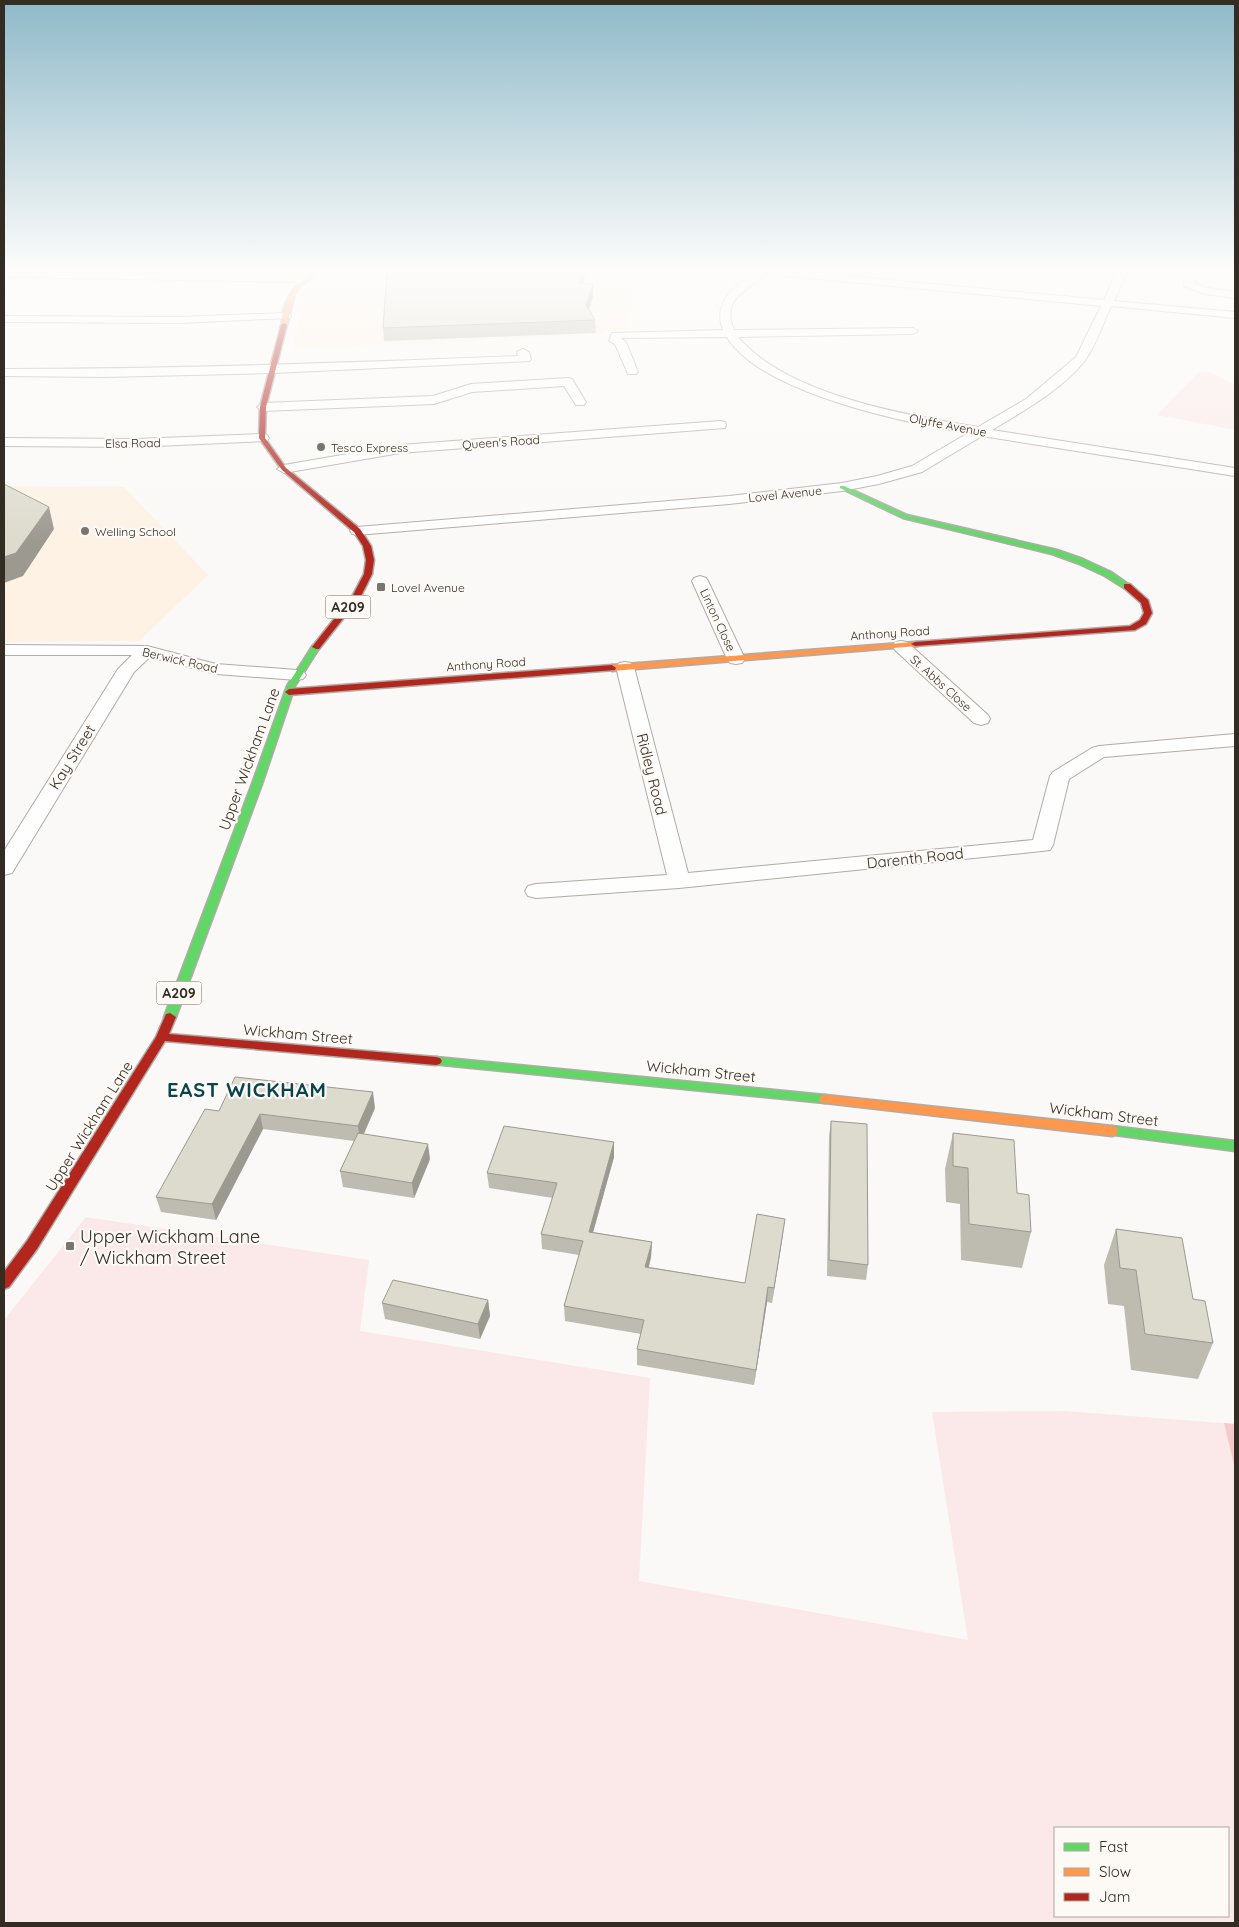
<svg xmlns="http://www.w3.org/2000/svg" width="1239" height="1927" font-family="Quicksand,sans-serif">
  <rect width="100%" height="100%" fill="#fbf9f7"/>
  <g fill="#fdf2e4">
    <path d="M420,272H459L654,275L646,292H632L627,333L606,330L604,334L293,349L306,292L315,287L325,277L415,278Z"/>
    <path d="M4,486L124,487L208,575L139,641L4,642Z"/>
  </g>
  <g fill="#fae9e8" fill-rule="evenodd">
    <path d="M1208,371L1235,385V430L1157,415L1199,372Z"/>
    <path d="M86,1217L369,1260L360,1331L650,1378L639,1581L968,1640L932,1412L1065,1411L1235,1424V1923H4V1320ZM1055,1828H1228V1916H1055Z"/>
  </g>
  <path fill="#f4cbca" d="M1224,1423L1235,1424V1469Z"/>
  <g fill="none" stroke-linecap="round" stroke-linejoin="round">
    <g stroke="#afaba7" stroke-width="2">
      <g id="street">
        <path d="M4,272L304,276L309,279L304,282L4,277Z"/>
        <path d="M756,272H767C749,291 720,297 734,330L913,328L918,331L913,334L738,337C787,395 905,415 978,427L1026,399L1076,357L1101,306L777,275L772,272H805L1104,300L1117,272H1127L1114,301L1235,312V318L1111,306C1103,324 1097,343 1086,359C1066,387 1022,412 992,430L1235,468V476L982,436L922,472L879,484L842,491L729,504L357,535L352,534L350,531L352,528L357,527L729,496L842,483L877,476L912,466L968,433C906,423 760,393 727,337L621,338L626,342L638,372L636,374H628L615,344L609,341L612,333L723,330C712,303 735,285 756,272Z"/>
        <path d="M1191,272H1201L1193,283L1207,288L1235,292V298L1205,294L1184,286V279Z"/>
        <path d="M286,313L290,314L291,316L290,318L179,323L4,322V316L179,317Z"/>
        <path d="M523,349L529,352L531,359L529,361L273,373L104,377L4,376V369C176,369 347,363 518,356L517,352Z"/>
        <path d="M568,378L572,379L586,402L584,405H576L564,386L472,392L434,404L263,411L257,407L263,403L433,396L471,384Z"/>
        <path d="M720,421L725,422L726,425L725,428L400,453L284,473L277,469L284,465L400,445Z"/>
        <path d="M262,434L267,435L269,438L267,441L135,447L4,446V438L135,439Z"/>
        <path d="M700,576L706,578L708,581L745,659L742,663L736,664L730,663L727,659L692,581L694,578Z"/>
        <path d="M901,641L907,642L988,715L990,719L988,723L981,725L974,723L895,650L892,646L895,642Z"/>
        <path d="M4,645L147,646L216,664L297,670L303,671L306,675L303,679L297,680L216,674L150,657L134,672L15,868L12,873L4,875V851L118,669L132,655H4Z"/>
        <path d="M625,662L631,663L634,667L688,873L1033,840L1050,776L1053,772L1092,748L1099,746L1235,734V746L1104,757L1069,779L1053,845L1050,850L1042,851L679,888L536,898L528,896L525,891L528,886L536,884L667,875L616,667L619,663Z"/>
      </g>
    </g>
    <g stroke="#afaba7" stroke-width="3">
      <g id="fast">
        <path d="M840,486H844L907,515L1057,550L1083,559L1111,572L1131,586L1124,588L1105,576L1077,563L1052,554L903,518L840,488Z"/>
        <path d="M313,645L320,647L295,686L262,784L176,1017L174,1020H166L164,1017L252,784L287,686Z"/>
        <path d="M436,1057L825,1095L829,1096L831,1099L829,1102L825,1103L432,1064L430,1061L432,1058Z"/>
        <path d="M1112,1126L1235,1141V1151L1107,1134L1106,1131L1107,1128Z"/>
      </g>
    </g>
    <g stroke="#afaba7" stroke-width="3">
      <g id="slow">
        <path d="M315,272H320L303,284L295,293L287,325L282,326C281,301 294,284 315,272Z"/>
        <path d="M915,642H918V646L612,671L608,668L612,665Z"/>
        <path d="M825,1095L1112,1126L1117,1128L1118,1131L1117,1134L1112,1136L825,1103L821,1102L819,1099L821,1096Z"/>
      </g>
    </g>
    <g stroke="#afaba7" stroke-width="3">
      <g id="jam">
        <path d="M284,323L287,325L266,407L265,438L286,468L360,529L371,546L374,560L372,574L361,596L319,649H316L312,647L353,595L364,574L366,560L363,546L354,532L282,470L259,438L260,407L281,325Z"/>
        <path d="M1124,584H1130L1148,600L1152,613L1146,624L1135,630L915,646L911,644L915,642L1130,626L1140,620L1144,613L1141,603L1124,588Z"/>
        <path d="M612,665L616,668L615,670L289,695L285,692L289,689Z"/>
        <path d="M170,1013L176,1017L169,1034L436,1057L440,1058L442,1061L440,1064L436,1065L165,1041L37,1249L9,1287L4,1289V1272L27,1241L156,1037L166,1014Z"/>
      </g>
    </g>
    <use href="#street" fill="#fefefe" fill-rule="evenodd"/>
    <use href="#fast" fill="#63d668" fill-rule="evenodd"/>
    <use href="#slow" fill="#ff974d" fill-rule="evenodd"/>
    <use href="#jam" fill="#b3261e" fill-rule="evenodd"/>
  </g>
  <g fill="#bebcb0">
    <path d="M387,272H585V277L583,283L593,284V296L589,309L595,320L596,333L384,341L383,328Z"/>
    <path d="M375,1108L364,1134L430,1159L414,1198L343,1187L340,1171L354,1141L263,1129L216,1220L161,1212L156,1197L219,1111Z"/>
    <path d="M831,1121L868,1265L866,1280L827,1276L829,1136Z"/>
    <path d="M953,1133L1017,1193L1031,1232L1022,1268L961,1260L960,1204L946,1202L945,1169Z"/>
    <path d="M614,1142V1157L593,1232L652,1242L651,1257L649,1267L745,1283L783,1234L772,1303L767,1302L754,1385L637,1365V1349L641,1334L565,1321L564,1306L579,1255L542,1249L541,1234L553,1198L489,1188L487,1173Z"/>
    <path d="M1116,1229L1193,1299L1213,1343L1198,1379L1131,1370L1124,1306L1108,1304L1104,1265Z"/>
    <path d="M488,1300L490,1316L480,1339L385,1319L382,1303Z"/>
  </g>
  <g fill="#9b9990">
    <path d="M583,272H585V277L579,296V283Z"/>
    <path d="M593,284V296L586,318V305Z"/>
    <path d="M49,507L54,529L23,576L4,583V557Z"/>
    <path d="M373,1092L375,1108L360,1142L358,1126Z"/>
    <path d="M260,1114L263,1129L216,1220L212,1204Z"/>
    <path d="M614,1142V1157L589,1247V1232Z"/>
    <path d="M428,1144L430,1159L414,1198L412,1183Z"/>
    <path d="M785,1219L783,1234L772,1303L774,1288Z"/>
    <path d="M652,1242L651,1257L645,1282V1267Z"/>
    <path d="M768,1287L767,1302L754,1385L756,1370Z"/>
    <path d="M488,1300L490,1316L480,1339L478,1324Z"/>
  </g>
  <g fill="#dddbcd" stroke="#9b9990">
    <path d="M387,272H583L579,283L593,284L586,305L595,320L383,328Z"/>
    <path d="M4,484L49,507L16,553L4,557Z"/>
    <path d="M235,1077L373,1092L358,1126L260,1114L212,1204L156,1197L205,1109L219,1111Z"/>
    <path d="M831,1121L867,1124L868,1265L829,1260Z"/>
    <path d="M504,1126L614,1142L589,1232L652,1242L645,1267L745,1283L757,1214L785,1219L774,1288L768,1287L756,1370L637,1349L644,1320L564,1306L583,1241L541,1234L557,1183L487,1173Z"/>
    <path d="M358,1133L428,1144L412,1183L340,1171Z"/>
    <path d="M953,1133L1014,1140L1017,1193L1029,1195L1031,1232L969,1224L968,1168L953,1166Z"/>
    <path d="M1116,1229L1182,1238L1193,1299L1205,1301L1213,1343L1145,1334L1136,1270L1120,1268Z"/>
    <path d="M393,1280L488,1300L478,1324L382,1303Z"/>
  </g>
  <linearGradient id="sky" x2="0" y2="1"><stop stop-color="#8fb9c8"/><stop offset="0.5" stop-color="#fdfcfb"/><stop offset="1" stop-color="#fdfcfb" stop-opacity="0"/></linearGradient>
  <rect width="1239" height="541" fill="url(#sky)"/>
  <g fill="#79746d" stroke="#fdf9f5" stroke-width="2">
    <circle cx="321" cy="447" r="5"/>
    <circle cx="85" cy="531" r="5"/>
    <rect x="376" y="582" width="10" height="10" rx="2.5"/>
    <rect x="65" y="1241" width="10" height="10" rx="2.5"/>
  </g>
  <g text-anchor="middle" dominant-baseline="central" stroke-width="4.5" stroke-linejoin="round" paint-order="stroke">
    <g font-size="12" fill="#332c23" stroke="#fdf9f5">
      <text transform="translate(948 425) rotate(11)">Olyffe Avenue</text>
      <text transform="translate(501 442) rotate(-4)">Queen's Road</text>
      <text transform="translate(133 443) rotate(-1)">Elsa Road</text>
      <text transform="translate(785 494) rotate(-6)">Lovel Avenue</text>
      <text transform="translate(718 620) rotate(65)">Linton Close</text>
      <text transform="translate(890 633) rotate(-4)">Anthony Road</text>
      <text transform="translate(180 660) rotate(13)">Berwick Road</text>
      <text transform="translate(486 664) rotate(-4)">Anthony Road</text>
      <text transform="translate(941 683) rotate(42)">St. Abbs Close</text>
    </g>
    <g font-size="12" fill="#332c23" stroke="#fdf9f5" text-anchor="start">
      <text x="331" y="447">Tesco Express</text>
      <text x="95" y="531">Welling School</text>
      <text x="391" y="587">Lovel Avenue</text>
    </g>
    <g fill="#fdf9f5" stroke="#706a62" stroke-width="1">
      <rect x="325.5" y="595.5" width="45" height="23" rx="4"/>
      <rect x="156.5" y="981.5" width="45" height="23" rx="4"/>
    </g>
    <g font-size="14" font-weight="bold" fill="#332c23">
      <text x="348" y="607">A209</text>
      <text x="179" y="993">A209</text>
    </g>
    <g font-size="15" fill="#332c23" stroke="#fdf9f5">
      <text transform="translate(72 757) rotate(-58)">Kay Street</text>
      <text transform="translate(249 759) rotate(-70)">Upper Wickham Lane</text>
      <text transform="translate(652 774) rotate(76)">Ridley Road</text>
      <text transform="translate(915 858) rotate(-6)">Darenth Road</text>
      <text transform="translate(298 1034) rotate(5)">Wickham Street</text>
      <text transform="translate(701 1071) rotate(6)">Wickham Street</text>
      <text transform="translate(1104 1114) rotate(7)">Wickham Street</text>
      <text transform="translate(89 1126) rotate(-58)">Upper Wickham Lane</text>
    </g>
    <g font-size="18" fill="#332c23" stroke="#fdf9f5" text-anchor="start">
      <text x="80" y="1236">Upper Wickham Lane<tspan x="80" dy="21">/ Wickham Street</tspan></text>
    </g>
    <g font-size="20" font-weight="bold" letter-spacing="1" fill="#094451" stroke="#fdf9f5">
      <text x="247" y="1089">EAST WICKHAM</text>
    </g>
  </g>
  <rect width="1239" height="1927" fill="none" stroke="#332c23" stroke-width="10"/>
  <rect x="1054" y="1827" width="175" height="90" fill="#fdf9f5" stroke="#aca7a1"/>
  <rect x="1064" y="1843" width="25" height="8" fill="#63d668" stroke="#aca7a1"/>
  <text x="1099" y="1852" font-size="15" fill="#332c23">Fast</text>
  <rect x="1064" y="1868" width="25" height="8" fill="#ff974d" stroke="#aca7a1"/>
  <text x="1099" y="1877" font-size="15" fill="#332c23">Slow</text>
  <rect x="1064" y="1893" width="25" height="8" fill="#b3261e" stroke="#aca7a1"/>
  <text x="1099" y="1902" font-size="15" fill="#332c23">Jam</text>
</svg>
